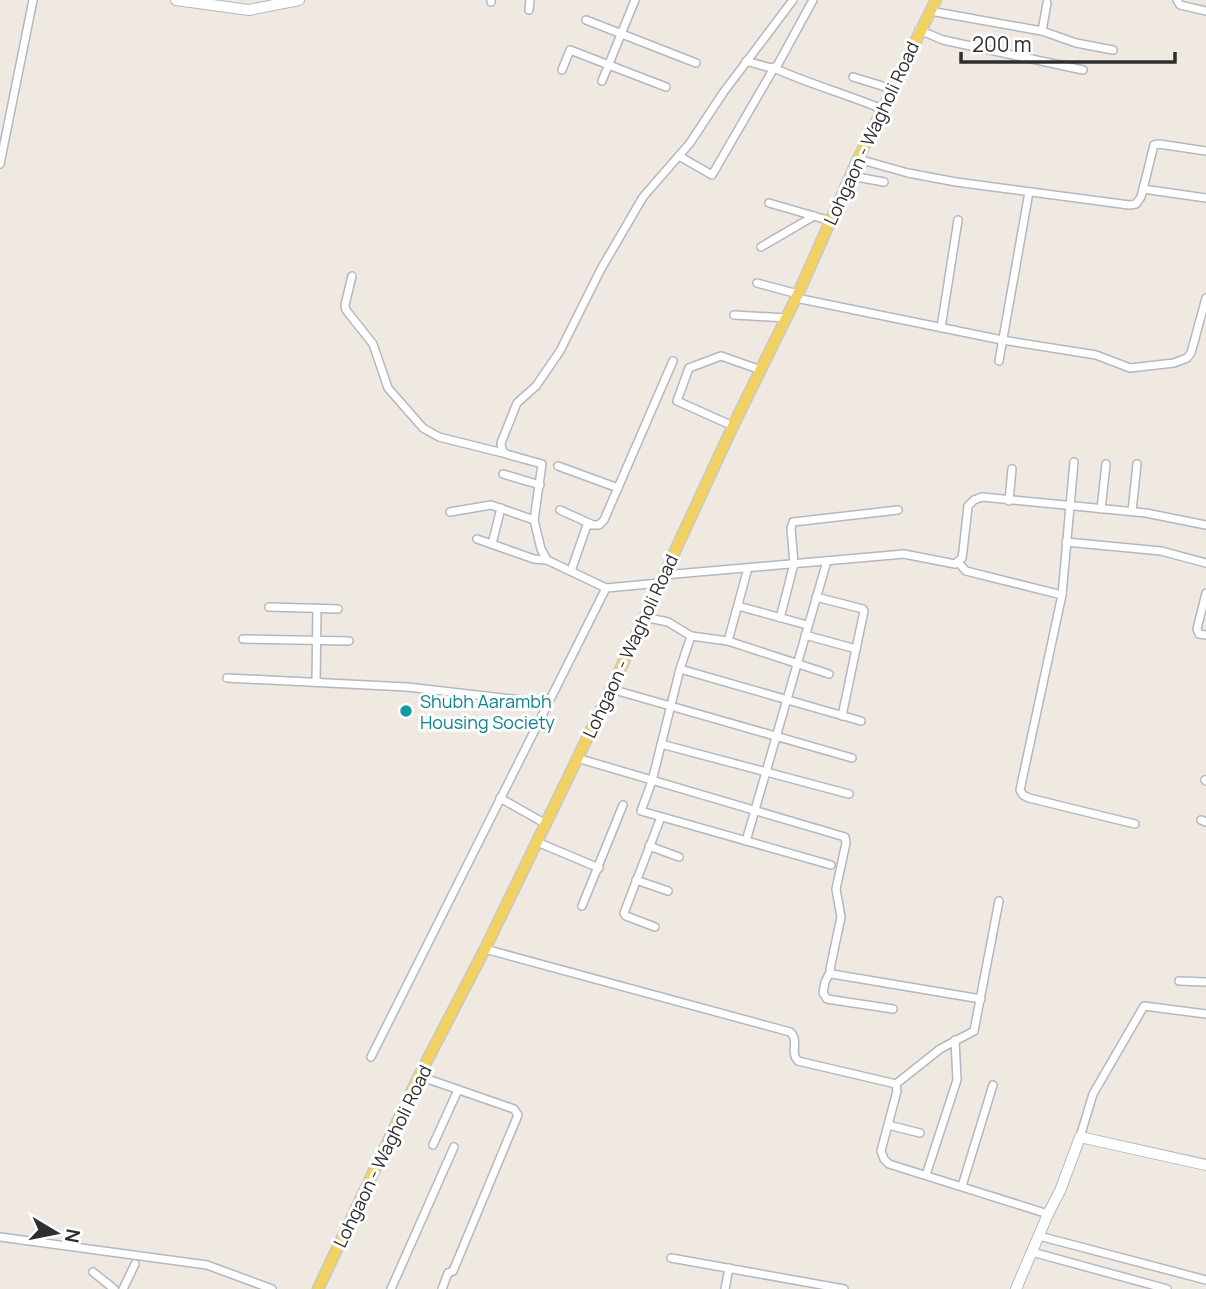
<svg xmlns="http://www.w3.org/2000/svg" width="1206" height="1289" font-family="Manrope,sans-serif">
  <rect width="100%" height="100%" fill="#efe9e1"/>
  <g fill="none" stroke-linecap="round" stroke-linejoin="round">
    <g stroke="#b4b7c1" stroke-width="10">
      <g id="street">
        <path d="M1177,0L1180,5L1206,11"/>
        <path d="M491,2V0"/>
        <path d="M529,10L530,0"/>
        <path d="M930,11L1042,31L1076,43L1113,50"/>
        <path d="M586,20L696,63"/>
        <path d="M919,30L943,40L1083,70"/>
        <path d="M1042,31L1047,3"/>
        <path d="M746,61L771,68L777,66L813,0"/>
        <path d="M562,70L570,50L666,87"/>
        <path d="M853,77L892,89"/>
        <path d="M602,81L635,0"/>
        <path d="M679,156L712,175L774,68C809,84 846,94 882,109"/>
        <path d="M858,159L908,173L956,182L1129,205L1136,204L1141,197L1154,145L1159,144L1206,151"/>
        <path d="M0,164L33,0"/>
        <path d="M851,176L884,182"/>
        <path d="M1143,189L1206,198"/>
        <path d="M769,203L831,221"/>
        <path d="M761,247L814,216"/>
        <path d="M352,276L345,305L346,310L373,344L388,388L423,428L439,437L503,453"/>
        <path d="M757,283L798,294"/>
        <path d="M796,298L1002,340L1096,355L1130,368L1174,363L1187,358L1191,353L1206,298"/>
        <path d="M734,315L786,318"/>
        <path d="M941,328L958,220"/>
        <path d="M999,361L1029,192"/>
        <path d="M733,426L677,401L689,368L721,356L761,370"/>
        <path d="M1074,462L1062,595L1020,790L1023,795L1029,798L1135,824"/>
        <path d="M558,466L618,488"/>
        <path d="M503,474L540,485"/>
        <path d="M1009,501L1012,469"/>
        <path d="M1101,509L1106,464"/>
        <path d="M560,510L591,524"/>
        <path d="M1132,511L1137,464"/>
        <path d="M450,512L491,505L534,520"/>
        <path d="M477,539L534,559L547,560"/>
        <path d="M1066,542L1161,551L1206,563"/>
        <path d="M492,544L501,508"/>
        <path d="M958,562L966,571L1062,595"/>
        <path d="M571,571L587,525H599L604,520L673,361"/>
        <path d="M664,575L904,554L955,564L962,558L963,551L968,506L974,500L982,497L1146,513L1206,525"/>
        <path d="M606,588L547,560L541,549L534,520L542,464L506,454L502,450L501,443L517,403L536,386L560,351L601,269L643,197L690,143L723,93L793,0"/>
        <path d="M1206,593L1197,629L1199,634L1206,635"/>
        <path d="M816,597L863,609L864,611L842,716"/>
        <path d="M738,606L807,625"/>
        <path d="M269,607L338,609"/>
        <path d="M644,617L668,622L691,636"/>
        <path d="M780,618L794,564L791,528L793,522L898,510"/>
        <path d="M805,635L856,649"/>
        <path d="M243,639L349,641"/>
        <path d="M728,641L748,568"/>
        <path d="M680,669L861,721"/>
        <path d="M829,674L728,641L691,636L680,669L652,781L641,811L831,865"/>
        <path d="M227,678L407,687L548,703"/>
        <path d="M316,682L317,608"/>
        <path d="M611,689L852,758"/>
        <path d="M661,744L849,794"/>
        <path d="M577,758L845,837L846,843L836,889L841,917L830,969L832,974L981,999"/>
        <path d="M1205,780L1206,781"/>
        <path d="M500,798L546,824"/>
        <path d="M1201,820L1206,822"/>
        <path d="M746,841L827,561"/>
        <path d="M537,842L599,868"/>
        <path d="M649,846L679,857"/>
        <path d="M636,880L668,891"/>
        <path d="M582,906L623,805"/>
        <path d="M655,927L626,916L624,913L661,817"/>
        <path d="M485,949L790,1032C800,1040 789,1052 798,1061L896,1084L897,1091L881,1151L884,1159L889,1164L1048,1214"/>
        <path d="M830,972L825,982L823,993L827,999L893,1009"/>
        <path d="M1179,981L1206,982"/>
        <path d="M371,1057L606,588L660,583"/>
        <path d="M419,1076L514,1109L518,1115L453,1271L448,1273L442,1289"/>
        <path d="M896,1084L940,1049L974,1031L999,901"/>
        <path d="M888,1125L920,1133"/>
        <path d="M1080,1137L1093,1094L1144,1006L1206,1014"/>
        <path d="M433,1145L458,1090"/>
        <path d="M926,1175L957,1080L955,1040"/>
        <path d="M962,1186L993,1085"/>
        <path d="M1039,1236L1206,1280"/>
        <path d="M0,1237L207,1265L272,1289"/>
        <path d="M1032,1252L1167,1289"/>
        <path d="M671,1258L844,1289"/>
        <path d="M93,1272L114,1289"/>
        <path d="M123,1289L135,1264"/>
        <path d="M391,1289L454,1147"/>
        <path d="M725,1289L729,1268"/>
      </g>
    </g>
    <g stroke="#b4b7c1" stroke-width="12">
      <g id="secondary">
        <path d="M176,0L249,10L299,0"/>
        <path d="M1016,1289L1048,1214L1060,1191L1080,1137L1206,1165"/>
      </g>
    </g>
    <g stroke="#c9c9c9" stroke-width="13">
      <path id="primary" d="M318,1289L419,1076L485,949L611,689L733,426L798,294L858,159L936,0"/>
    </g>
    <use href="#street" stroke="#fff" stroke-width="7"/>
    <use href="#secondary" stroke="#fff" stroke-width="10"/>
    <use href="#primary" stroke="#f2d163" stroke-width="10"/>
  </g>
  <circle fill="#0f9aa8" stroke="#fff" stroke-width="2.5" cx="406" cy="711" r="7"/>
  <g text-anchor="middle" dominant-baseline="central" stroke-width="6" stroke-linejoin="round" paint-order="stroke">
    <g font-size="18" fill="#2e2e2e" stroke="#fff">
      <text transform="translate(871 133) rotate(-65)">Lohgaon - Wagholi Road</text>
      <text transform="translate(630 646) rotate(-65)">Lohgaon - Wagholi Road</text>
      <text transform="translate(382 1156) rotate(-64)">Lohgaon - Wagholi Road</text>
    </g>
    <g font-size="18" fill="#0d838f" stroke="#fff" text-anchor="start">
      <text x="420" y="701">Shubh Aarambh<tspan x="420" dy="21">Housing Society</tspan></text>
    </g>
  </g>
  <g transform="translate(56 1233) rotate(100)" stroke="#ffffff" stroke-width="5" paint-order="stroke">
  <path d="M0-5L12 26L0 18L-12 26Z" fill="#2e2e2e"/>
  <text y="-10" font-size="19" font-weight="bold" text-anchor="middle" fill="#2e2e2e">N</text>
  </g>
  <path d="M961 52v10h214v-10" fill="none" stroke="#2e2e2e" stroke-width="3.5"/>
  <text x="972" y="52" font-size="21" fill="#2e2e2e" stroke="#ffffff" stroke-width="5" paint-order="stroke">200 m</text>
</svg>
